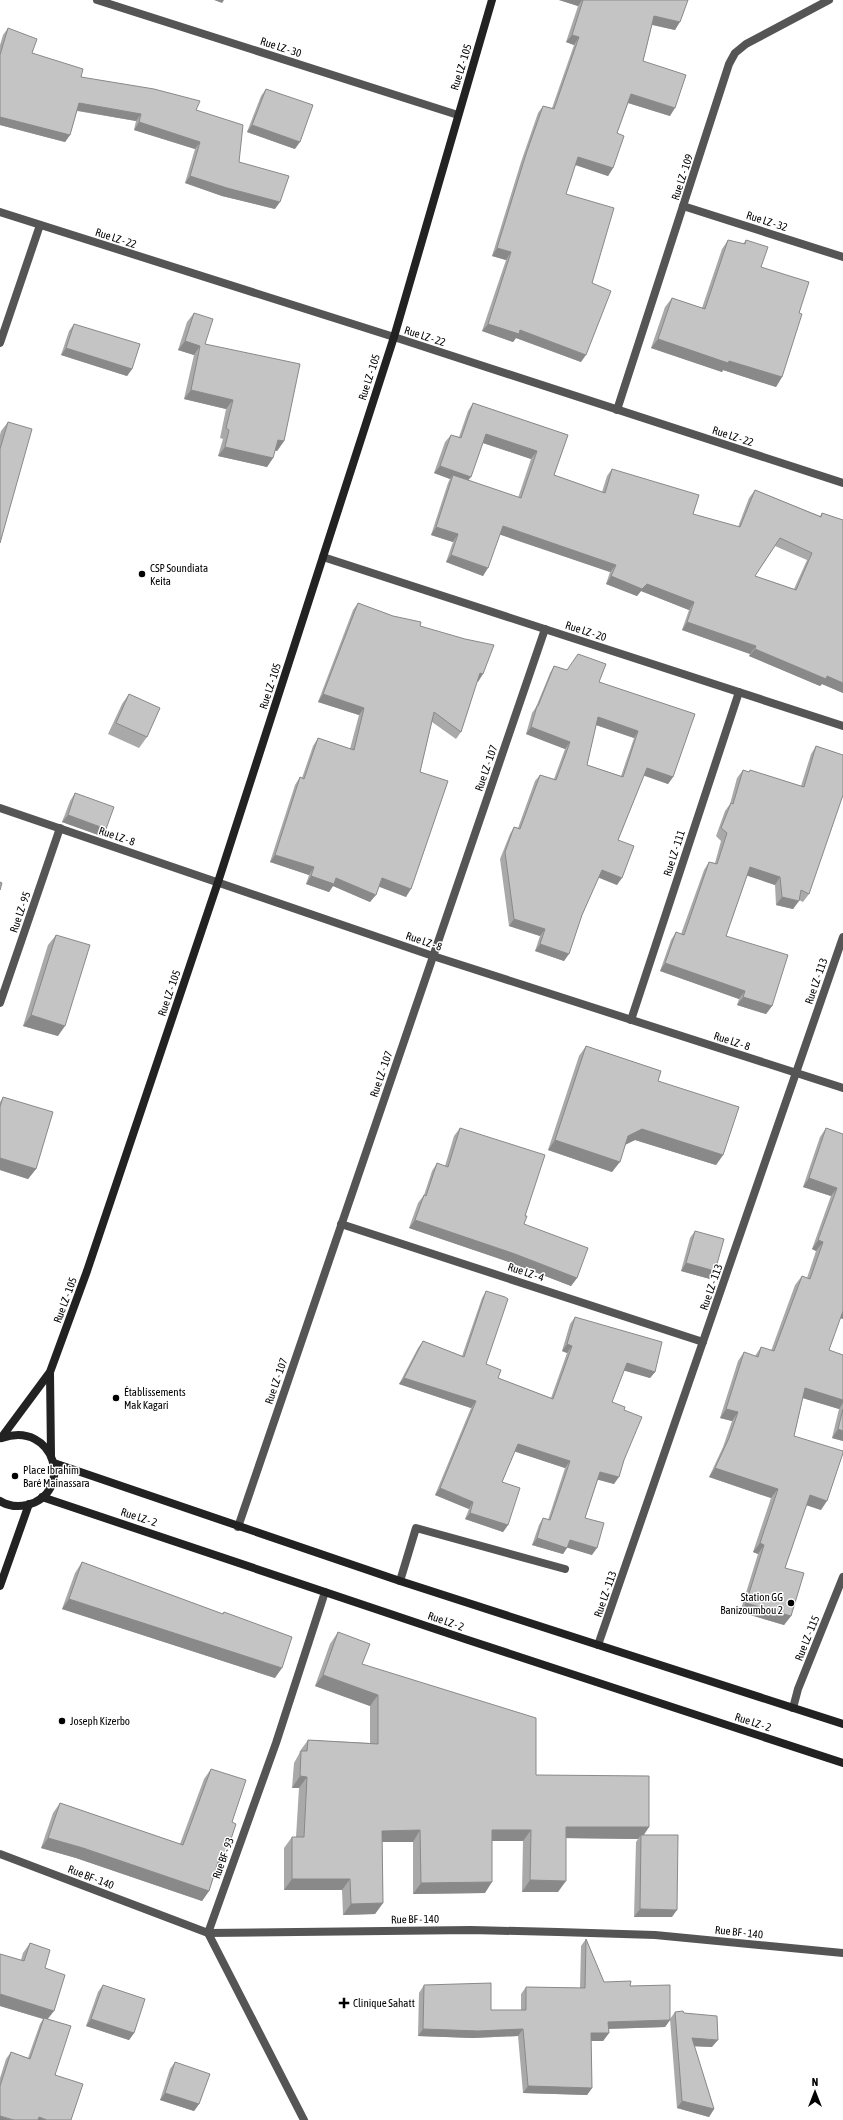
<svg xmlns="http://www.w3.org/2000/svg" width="843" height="2120" font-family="'Asap Condensed',sans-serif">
  <rect width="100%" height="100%" fill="#fff"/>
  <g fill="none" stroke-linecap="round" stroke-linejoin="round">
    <g stroke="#555" stroke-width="8">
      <path d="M97,0L458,115"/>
      <path d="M683,206L843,257"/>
      <path d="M0,212L394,337L843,483"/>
      <path d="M0,343L40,225"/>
      <path d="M617,410L729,64L735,53L746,44L829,0"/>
      <path d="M323,557L843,726"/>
      <path d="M0,808L433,956L843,1088"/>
      <path d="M0,1003L60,828"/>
      <path d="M631,1020L739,692"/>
      <path d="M341,1224L703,1342"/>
      <path d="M238,1527L545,629"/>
      <path d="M400,1581L416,1528L565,1569"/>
      <path d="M598,1645L843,937"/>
      <path d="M793,1708L798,1689L843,1577"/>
      <path d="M0,1854L208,1933L471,1930L558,1932L655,1935L843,1953"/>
      <path d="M304,2120L208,1933L276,1743L325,1592"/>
    </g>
    <g stroke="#222" stroke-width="8">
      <path d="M50,1373L51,1455"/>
      <path d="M1,1438L50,1372L87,1271L218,882L394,337L492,0"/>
      <path d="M54,1463L400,1581L843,1724"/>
      <path d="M42,1497L468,1640L843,1763"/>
      <path d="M0,1501C8,1506 18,1507 27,1505C75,1493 55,1420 2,1438"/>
      <path d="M0,1586L29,1504"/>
    </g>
  </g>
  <g fill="#a9a9a9" fill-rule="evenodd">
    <path d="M559,0H688L675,30L652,25L643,61L670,116L628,103L617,133L613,168L608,176L575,165L566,194L592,283L581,362L516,338L513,342L482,331L506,260L492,256L521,162L538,113L543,106L552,108L574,45L566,42L578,6Z"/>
    <path d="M8,28L32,53L81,77L196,110L239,162L275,209L222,196L185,183L195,149L134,130L136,121L77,111L70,135L65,142L0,125V45L3,35Z"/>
    <path d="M266,89L295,149L247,132L261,96Z"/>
    <path d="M728,240L743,244L746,240L761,267L799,313L782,377L776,387L723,370L722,372L651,348L665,307L672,298L702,308L722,249Z"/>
    <path d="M194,313L205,344L284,441L277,451L275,450L273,458L267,467L218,456L223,439L220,438L226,409L184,399L194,355L178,350L187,322Z"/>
    <path d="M74,324L132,369L127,376L61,355L69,331Z"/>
    <path d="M473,403L568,435L554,475L602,492L607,476L612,469L693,514L738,527L749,498L755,490L820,516L822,513L843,520V693L822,684L820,686L749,656L750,654L682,630L689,610L641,591L637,596L606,584L610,572L500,534L483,576L446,562L453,542L431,535L448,483L450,479L434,473L445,442L451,435L459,437L468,411ZM483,443L531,459L518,498L468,480ZM775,546L807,560L794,589L755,576Z"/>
    <path d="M8,422L0,543V435L1,431Z"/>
    <path d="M358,603L420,626L478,682L477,681L461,732L456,739L432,722L420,772L406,897L379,886L370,902L333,886L329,892L306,884L309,875L270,862L295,785L300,777L302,778L313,746L318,738L350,749L359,715L318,702L353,610Z"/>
    <path d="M554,666L599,682L673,777L668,784L644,775L618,840L617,885L598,877L582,915L564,961L535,951L540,936L509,926L500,859L510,834L514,827L518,828L535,781L540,775L554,779L565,749L526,734L532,713L536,707L550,673ZM596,725L634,738L621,776L587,765Z"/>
    <path d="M129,694L147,737L139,748L108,734L122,704Z"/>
    <path d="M816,746L809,894L803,902L799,900L793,909L776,905L775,885L747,875L726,936L772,1006L766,1014L737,1005L739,999L660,971L671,940L676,932L681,934L704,870L709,862L715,863L721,841L716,836L725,811L730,804L737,778L743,770L749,772L750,770L801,786L811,754Z"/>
    <path d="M75,793L101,836L62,822L70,801Z"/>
    <path d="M56,935L58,1036L23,1026L48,945Z"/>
    <path d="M586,1046L658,1081L723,1155L716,1165L635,1140L626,1144L612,1172L548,1150L579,1056Z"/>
    <path d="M3,1097L36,1169L28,1179L0,1170V1102Z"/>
    <path d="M460,1128L525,1216L524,1224L577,1278L571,1286L509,1262L409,1228L418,1203L424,1195L432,1171L437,1163L445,1166L454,1136Z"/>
    <path d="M826,1128L843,1134V1319L840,1318L829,1350L843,1355V1441L832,1438L839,1409L803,1398L794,1436L821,1510L806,1505L785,1568L791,1616L784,1625L740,1612L758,1554L753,1552L771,1498L709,1477L723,1447L732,1421L720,1418L738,1361L744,1352L755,1356L761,1347L771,1351L795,1285L802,1276L807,1278L816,1251L812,1249L831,1196L803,1187L820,1137Z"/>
    <path d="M695,1231L710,1279L681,1271L690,1238Z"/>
    <path d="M486,1291V1364L498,1378L551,1398L567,1353L562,1351L570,1324L575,1317L655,1372L650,1378L624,1370L612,1402L624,1410V1460L614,1484L598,1479L585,1518L592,1555L567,1547L563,1554L532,1545L539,1525L543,1518L548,1520L565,1468L515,1451L502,1482L508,1525L503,1532L465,1519L469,1509L435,1495L471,1408L399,1384L418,1348L423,1341L462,1356L482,1298Z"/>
    <path d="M82,1562L222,1614L224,1612L275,1678L62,1609L75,1573Z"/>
    <path d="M338,1632L362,1664L536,1775L649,1827L644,1835L672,1917H634L636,1842L638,1839L566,1838L558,1892H522L523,1841H492L485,1893L413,1894V1842H382L383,1903L375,1914L343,1915L342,1890H284V1848L292,1837H296L299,1788H292L294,1763L299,1754L300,1751L308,1740L370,1743V1706L315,1686L330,1644Z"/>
    <path d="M211,1769L232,1822L224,1860L217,1870H216L209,1891L202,1901L76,1858L41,1848L53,1813L60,1803L180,1844L204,1779Z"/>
    <path d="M586,1939L604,1982L630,1986L670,2020L665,2027L608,2029L609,2033L603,2041H591L592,2088L587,2095L523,2093L518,2036L473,2038L418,2036L419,1993L424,1985L491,2010H521V1994L526,1987L580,1988L581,1946Z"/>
    <path d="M30,1943L45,1968L48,2019L71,2026L0,2120V2078L6,2059L11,2052L28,2058L40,2024L43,2019L0,2006V1954L21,1960L23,1953Z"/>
    <path d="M103,1985L134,2033L129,2040L86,2026L98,1992Z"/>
    <path d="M675,2012L684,2013L712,2047L694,2046L714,2109L709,2117L677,2108L670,2019Z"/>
    <path d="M175,2062L199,2104L194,2111L160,2100L170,2069Z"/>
  </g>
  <g fill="#898989">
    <path d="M214,0H224L222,3Z"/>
    <path d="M559,0H582L578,6Z"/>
    <path d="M654,16L680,22L675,30L649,24Z"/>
    <path d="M572,35L579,37L574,45L566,42Z"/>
    <path d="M631,94L675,108L670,116L625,102Z"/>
    <path d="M79,103L141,114L136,121L74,110Z"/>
    <path d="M0,117H4L70,135L65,142L0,125Z"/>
    <path d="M139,122L200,142L195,149L134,130Z"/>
    <path d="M252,125L300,142L295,149L247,132Z"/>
    <path d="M578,157L613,168L608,176L573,164Z"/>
    <path d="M190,176L280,202L275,209L222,196L185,183Z"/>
    <path d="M497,248L511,252L506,260L492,256Z"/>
    <path d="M488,324L520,330L586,355L581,362L516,338L513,342L482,331Z"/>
    <path d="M658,339L729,361L782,377L776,387L723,370L722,372L651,348Z"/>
    <path d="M185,341L200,346L194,355L178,350Z"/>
    <path d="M66,348L132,369L127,376L61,355Z"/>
    <path d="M191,390L233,400L226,409L184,399Z"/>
    <path d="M486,434L537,451L531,459L480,442Z"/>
    <path d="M278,440L284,441L277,451L271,450Z"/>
    <path d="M225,447L273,458L267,467L218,456Z"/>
    <path d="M440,466L471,477L465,484L453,475L450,479L434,473Z"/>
    <path d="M503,526L616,565L610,572L498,534Z"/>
    <path d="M436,527L458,534L453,542L431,535Z"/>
    <path d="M451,555L488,568L483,576L446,562Z"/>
    <path d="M611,576L647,584L694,602L689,610L641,591L637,596L606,584Z"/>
    <path d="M687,622L756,646L750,654L682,630Z"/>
    <path d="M755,649L827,676L843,683V693L822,684L820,686L749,656Z"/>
    <path d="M480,673L483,674L478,682L474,680Z"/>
    <path d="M323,694L364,708L359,715L318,702Z"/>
    <path d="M598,717L638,731L634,738L593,724Z"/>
    <path d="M531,727L570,742L565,749L526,734Z"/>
    <path d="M647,768L673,777L668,784L642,775Z"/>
    <path d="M68,815L106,829L101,836L62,822Z"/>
    <path d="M275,855L314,867L309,875L270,862Z"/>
    <path d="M750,867L780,877L775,885L745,875Z"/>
    <path d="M602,870L622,878L617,885L597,877Z"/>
    <path d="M311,876L336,878L376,895L370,902L333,886L329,892L306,884Z"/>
    <path d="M382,878L411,889L406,897L377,886Z"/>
    <path d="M782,897L799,901L793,909L776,905Z"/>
    <path d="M514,919L545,929L540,936L509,926Z"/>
    <path d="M540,944L569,954L564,961L535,951Z"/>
    <path d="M665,963L745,991L739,999L660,971Z"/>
    <path d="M743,997L772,1006L766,1014L737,1005Z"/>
    <path d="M31,1015L65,1026L58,1036L23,1026Z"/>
    <path d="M642,1129L723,1155L716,1165L635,1140L621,1147L628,1136Z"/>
    <path d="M555,1140L620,1162L612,1172L548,1150Z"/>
    <path d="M0,1158L36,1169L28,1179L0,1170Z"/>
    <path d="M809,1178L837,1188L831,1196L803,1187Z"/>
    <path d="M415,1220L515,1254L577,1278L571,1286L509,1262L409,1228Z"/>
    <path d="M818,1240L823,1242L816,1251L812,1249Z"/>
    <path d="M686,1263L715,1271L710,1279L681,1271Z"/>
    <path d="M843,1309V1319L838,1317Z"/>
    <path d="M567,1344L572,1346L567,1353L562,1351Z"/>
    <path d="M627,1363L655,1372L650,1378L622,1370Z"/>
    <path d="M404,1378L476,1401L471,1408L399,1384Z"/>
    <path d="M805,1388L843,1400V1403L839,1409L799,1397Z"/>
    <path d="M726,1409L738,1412L732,1421L720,1418Z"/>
    <path d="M838,1429L843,1431V1441L832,1438Z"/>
    <path d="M518,1444L570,1461L565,1468L513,1451Z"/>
    <path d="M715,1468L778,1489L771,1498L709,1477Z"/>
    <path d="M600,1472L619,1477L614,1484L595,1479Z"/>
    <path d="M440,1488L473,1502L469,1509L435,1495Z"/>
    <path d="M810,1495L827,1501L821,1510L803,1504Z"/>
    <path d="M470,1513L508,1525L503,1532L465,1519Z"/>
    <path d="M537,1538L567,1548L563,1554L532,1545Z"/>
    <path d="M570,1540L597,1548L592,1555L565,1547Z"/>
    <path d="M760,1543L764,1545L758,1554L753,1552Z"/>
    <path d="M69,1599L282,1668L275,1678L62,1609Z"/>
    <path d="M746,1603L791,1616L784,1625L740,1612Z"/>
    <path d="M323,1675L378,1695L370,1706L315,1686Z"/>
    <path d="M300,1776L307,1777L299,1788H292Z"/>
    <path d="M566,1827H649L641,1838V1835L638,1839L558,1838Z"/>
    <path d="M420,1830L413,1842H374L382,1831Z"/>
    <path d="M492,1830H531L523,1841H484Z"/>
    <path d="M48,1838L83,1848L209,1891L202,1901L76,1858L41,1848Z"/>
    <path d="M219,1859L224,1860L217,1870L212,1869Z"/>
    <path d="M292,1879H350L342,1890H284Z"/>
    <path d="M530,1880L566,1881L558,1892H522Z"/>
    <path d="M492,1882L485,1893L413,1894L421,1883Z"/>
    <path d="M383,1903L375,1914L343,1915L351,1904Z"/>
    <path d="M640,1909L677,1910L672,1917H634Z"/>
    <path d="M0,1994L54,2011L47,2020L0,2006Z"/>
    <path d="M91,2019L134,2033L129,2040L86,2026Z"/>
    <path d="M670,2020L665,2027L603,2029L608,2022Z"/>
    <path d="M423,2029H523L518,2036L473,2038L418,2036Z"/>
    <path d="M591,2033H609L603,2041H586Z"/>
    <path d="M692,2038L718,2040L712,2047L687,2046Z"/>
    <path d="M528,2086L592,2088L587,2095L523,2093Z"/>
    <path d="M165,2093L199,2104L194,2111L160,2100Z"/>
    <path d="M682,2101L714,2109L709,2117L677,2108Z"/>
    <path d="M0,2116L13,2120H0Z"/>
    <path d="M39,2117L47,2120H37Z"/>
  </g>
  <g fill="#c4c4c4" stroke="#898989" fill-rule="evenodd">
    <path d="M583,0H688L680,22L654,16L643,61L686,75L675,108L631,94L617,133L624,136L613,168L578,157L566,194L614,208L592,283L611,291L586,355L520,330L519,334L488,324L511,252L497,248L526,154L543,106L554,109L579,37L572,35Z"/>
    <path d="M8,28L37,39L32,53L83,69L81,77L154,89L200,101L196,110L243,125L239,162L289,176L280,202L227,188L190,176L200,142L139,122L141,114L79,103L70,135L0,117V55Z"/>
    <path d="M266,89L313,105L300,142L252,125Z"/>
    <path d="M728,240L745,244L746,240L768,247L761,267L809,282L799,313L802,314L782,377L729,361L728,363L658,339L672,298L705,309Z"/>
    <path d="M194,313L213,319L205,344L300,364L284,441L278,440L273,458L225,447L229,430L226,428L233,400L191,390L200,346L185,341Z"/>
    <path d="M74,324L140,344L132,369L66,348Z"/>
    <path d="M473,403L568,435L554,475L605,493L612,469L699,495L693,514L740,527L755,490L821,517L822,513L843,520V683L827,676L826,679L755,649L756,646L687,622L694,602L647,584L642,589L611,576L616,565L503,526L488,568L451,555L458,534L436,527L453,475L521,498L537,451L486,434L471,477L440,466L451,435L461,438ZM780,538L812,553L796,590L755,576Z"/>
    <path d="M8,422L32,429L0,543V449Z"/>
    <path d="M358,603L393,616L421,622L420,626L465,639L494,645L483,674L480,673L461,732L434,712L420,772L448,781L411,889L382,878L376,895L336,878L334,884L311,876L314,867L275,855L300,777L304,779L318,738L354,750L364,708L323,694Z"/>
    <path d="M578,654L606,664L599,682L695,714L673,777L647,768L618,840L634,846L622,878L602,870L582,915L569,954L540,944L545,929L514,919L505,852L514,827L520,829L540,775L556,780L570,742L531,727L537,706H538L554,666L567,670ZM598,717L638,731L623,777L587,765Z"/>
    <path d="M129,694L160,708L147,737L116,723Z"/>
    <path d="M816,746L843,755V795L809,894L801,890L799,901L782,897L780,877L750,867L726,936L788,955L772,1006L743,997L745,991L665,963L676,932L684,935L709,862L717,864L727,833L721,828L731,803L733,804L743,770L749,772L750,770L804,787Z"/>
    <path d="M75,793L114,807L106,829L68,815Z"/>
    <path d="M0,882L2,883L0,890Z"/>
    <path d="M56,935L90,945L65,1026L31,1015Z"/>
    <path d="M586,1046L661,1071L658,1081L739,1107L723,1155L642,1129L628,1136L620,1162L555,1140Z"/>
    <path d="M3,1097L53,1112L36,1169L0,1158V1107Z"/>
    <path d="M460,1128L545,1155L525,1216H527L524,1224L588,1248L577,1278L515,1254L415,1220L424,1195L426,1196L437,1163L448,1167Z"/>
    <path d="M826,1128L843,1134V1311L829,1350L843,1355V1400L805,1388L794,1436L843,1451V1453L827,1501L810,1495L785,1568L804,1573L791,1616L746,1603L764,1545L760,1543L778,1489L715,1468L729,1438L738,1412L726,1409L744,1352L758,1357L761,1347L774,1351L802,1276L810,1279L823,1242L818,1240L837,1188L809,1178Z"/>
    <path d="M695,1231L724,1239L715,1271L686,1263Z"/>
    <path d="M486,1291L505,1297L508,1299L486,1364L501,1370L498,1378L553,1399L572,1346L567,1344L575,1317L662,1342L655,1372L627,1363L612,1402L625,1407L624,1410L642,1417L624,1460L619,1477L600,1472L585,1518L604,1523L597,1548L570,1540L567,1548L537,1538L543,1518L550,1520L570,1461L518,1444L502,1482L520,1488L508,1525L470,1513L473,1502L440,1488L476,1401L404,1378L423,1341L464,1357Z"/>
    <path d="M843,1409V1431L838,1429Z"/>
    <path d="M82,1562L223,1614L224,1612L292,1637L282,1668L69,1599Z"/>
    <path d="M338,1632L370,1644L362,1664L536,1718V1775L649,1776V1827H566V1881L530,1880L531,1830H492V1882L421,1883L420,1830L382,1831L383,1903L351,1904L350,1879H292V1837H304L307,1777L300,1776L301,1751H307L308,1740L378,1744V1695L323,1675Z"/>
    <path d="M211,1769L246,1780L232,1822L236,1824L224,1860L219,1859L209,1891L83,1848L48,1838L60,1803L183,1845Z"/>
    <path d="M641,1835H678L677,1910L640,1909Z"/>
    <path d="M586,1939L604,1982L631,1981L630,1986L670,1985V2020L608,2022L609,2033H591L592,2088L528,2086L523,2029L478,2031L423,2029L424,1985L491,1983V2010H526V1987L585,1988Z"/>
    <path d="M30,1943L50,1950L45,1968L65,1975L54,2011L0,1994V1954L24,1961Z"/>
    <path d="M103,1985L145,1999L134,2033L91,2019Z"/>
    <path d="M683,2011L684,2013L717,2016L718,2040L692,2038L714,2109L682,2101L675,2012Z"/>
    <path d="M44,2018L71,2026L55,2075L83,2084L71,2120H47L39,2117L38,2120H14L0,2116V2086L11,2052L30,2059Z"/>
    <path d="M175,2062L210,2074L199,2104L165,2093Z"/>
  </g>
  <g fill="#000" stroke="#fff" stroke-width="1.5">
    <circle cx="142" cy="574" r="4"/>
    <circle cx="116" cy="1398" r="4"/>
    <circle cx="15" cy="1476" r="4"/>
    <circle cx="791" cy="1603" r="4"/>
    <circle cx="62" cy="1721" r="4"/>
    <path d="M342 1997h4v4h4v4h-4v4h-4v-4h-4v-4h4z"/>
  </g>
  <g text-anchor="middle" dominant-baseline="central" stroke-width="3" stroke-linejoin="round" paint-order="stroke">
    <g font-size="11" fill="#000" stroke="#fff">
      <text transform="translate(281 47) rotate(18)">Rue LZ - 30</text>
      <text transform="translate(461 67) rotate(-73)">Rue LZ - 105</text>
      <text transform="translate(682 177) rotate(-72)">Rue LZ - 109</text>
      <text transform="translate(767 221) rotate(18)">Rue LZ - 32</text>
      <text transform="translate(116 238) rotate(18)">Rue LZ - 22</text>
      <text transform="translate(425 336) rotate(18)">Rue LZ - 22</text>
      <text transform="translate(369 377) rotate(-72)">Rue LZ - 105</text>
      <text transform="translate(733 436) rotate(18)">Rue LZ - 22</text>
      <text transform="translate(586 631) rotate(18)">Rue LZ - 20</text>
      <text transform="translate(270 686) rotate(-72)">Rue LZ - 105</text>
      <text transform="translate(486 768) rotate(-71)">Rue LZ - 107</text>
      <text transform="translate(117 836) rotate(19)">Rue LZ - 8</text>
      <text transform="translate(674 853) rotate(-72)">Rue LZ - 111</text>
      <text transform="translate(20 912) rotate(-71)">Rue LZ - 95</text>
      <text transform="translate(424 941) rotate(19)">Rue LZ - 8</text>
      <text transform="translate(816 981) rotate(-71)">Rue LZ - 113</text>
      <text transform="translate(169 993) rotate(-71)">Rue LZ - 105</text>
      <text transform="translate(732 1041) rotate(18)">Rue LZ - 8</text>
      <text transform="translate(381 1074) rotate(-71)">Rue LZ - 107</text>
      <text transform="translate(526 1272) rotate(18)">Rue LZ - 4</text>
      <text transform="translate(711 1287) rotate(-71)">Rue LZ - 113</text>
      <text transform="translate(65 1300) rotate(-70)">Rue LZ - 105</text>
      <text transform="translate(276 1381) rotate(-71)">Rue LZ - 107</text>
      <text transform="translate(139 1517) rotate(18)">Rue LZ - 2</text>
      <text transform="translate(605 1594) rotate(-71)">Rue LZ - 113</text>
      <text transform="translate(446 1621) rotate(19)">Rue LZ - 2</text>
      <text transform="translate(807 1638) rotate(-68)">Rue LZ - 115</text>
      <text transform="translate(753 1722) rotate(18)">Rue LZ - 2</text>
      <text transform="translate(223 1858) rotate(-70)">Rue BF - 93</text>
      <text transform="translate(91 1877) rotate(21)">Rue BF - 140</text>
      <text transform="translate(415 1919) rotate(-1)">Rue BF - 140</text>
      <text transform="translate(739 1932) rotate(6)">Rue BF - 140</text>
    </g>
    <g font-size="11" fill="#000" stroke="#fff" text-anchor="start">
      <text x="150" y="568">CSP Soundiata<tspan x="150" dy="13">Keita</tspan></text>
      <text x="124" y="1392">Établissements<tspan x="124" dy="13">Mak Kagari</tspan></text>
      <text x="23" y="1470">Place Ibrahim<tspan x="23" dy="13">Baré Mainassara</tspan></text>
      <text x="783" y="1597" text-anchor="end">Station GG<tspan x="783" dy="13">Banizoumbou 2</tspan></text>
      <text x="70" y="1721">Joseph Kizerbo</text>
      <text x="353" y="2003">Clinique Sahatt</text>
    </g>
  </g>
  <g transform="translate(815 2092)" stroke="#ffffff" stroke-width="3" paint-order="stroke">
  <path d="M0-3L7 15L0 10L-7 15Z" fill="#000000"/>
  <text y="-6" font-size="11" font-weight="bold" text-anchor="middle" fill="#000000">N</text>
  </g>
</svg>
